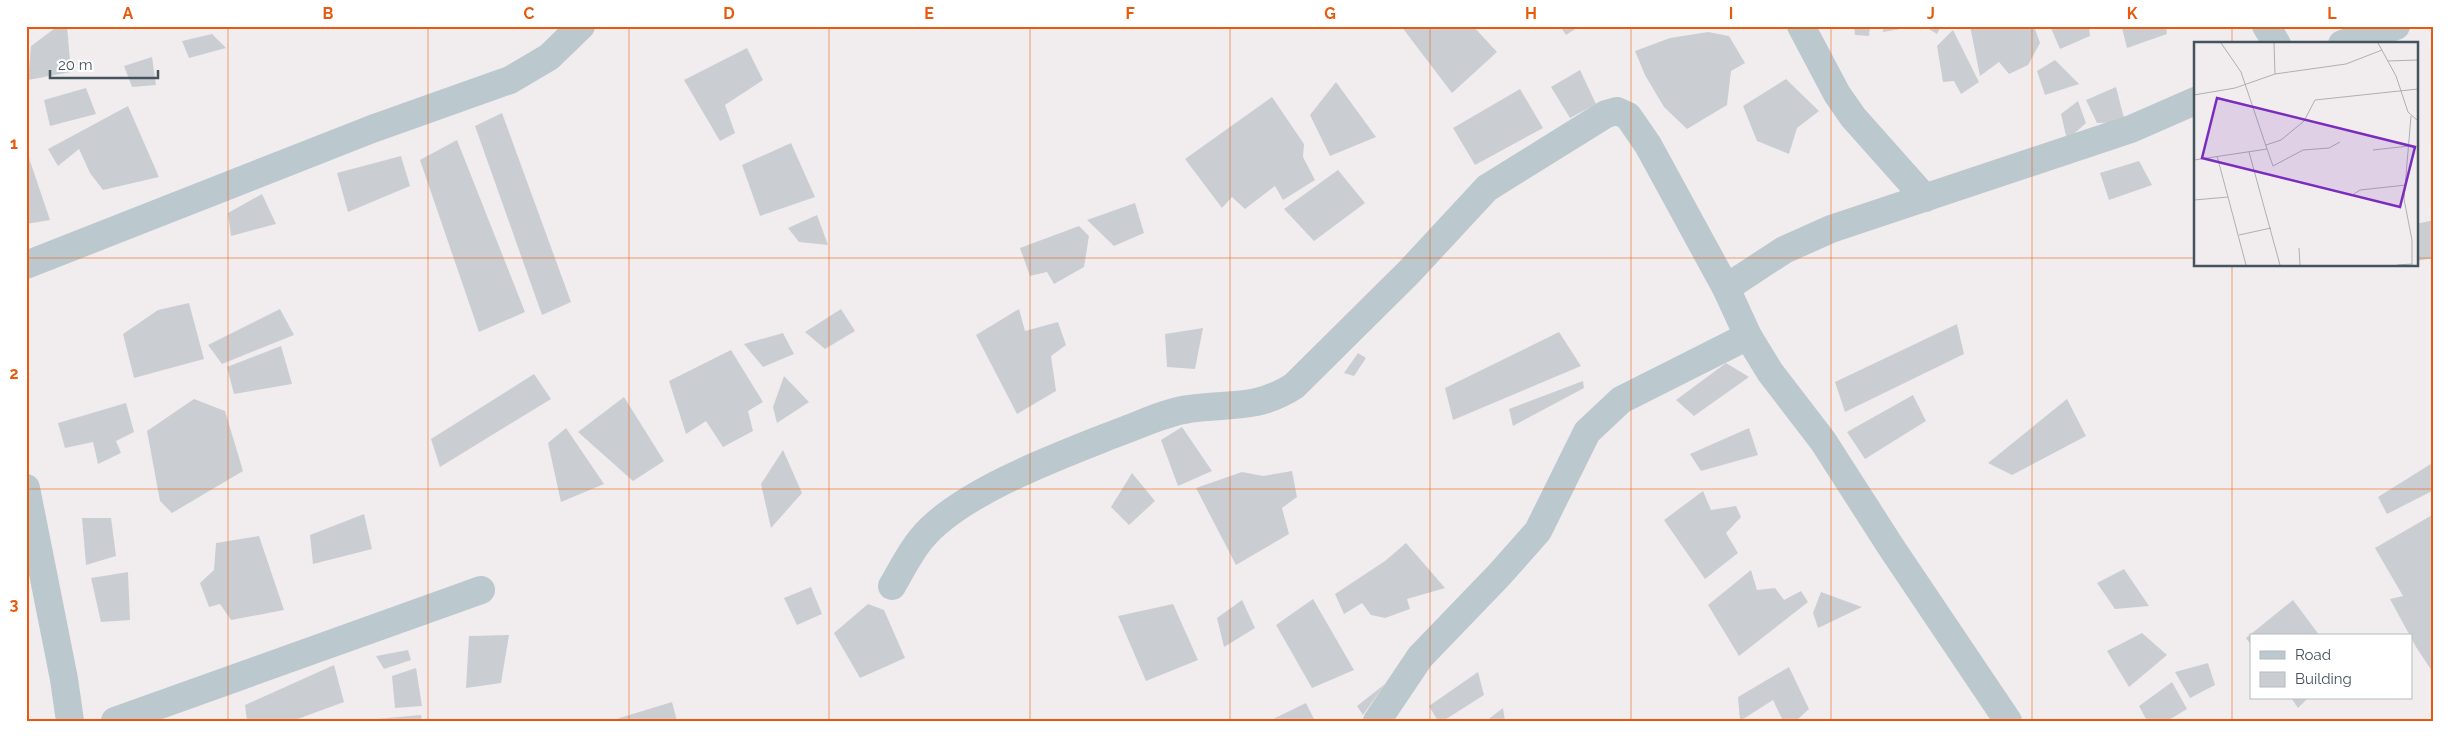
<svg xmlns="http://www.w3.org/2000/svg" width="2460" height="747" font-family="Raleway,sans-serif">
  <rect width="100%" height="100%" fill="#f1edee"/>
  <g fill="#caced3">
    <path d="M58,26H67L71,72L28,80L31,46Z"/>
    <path d="M1401,26H1473L1497,52L1452,93Z"/>
    <path d="M1560,26H1580L1566,35Z"/>
    <path d="M1854,26H1870L1869,36L1855,35Z"/>
    <path d="M1884,26H1907L1906,28L1883,32Z"/>
    <path d="M1924,26H1941L1937,34Z"/>
    <path d="M1970,26H2034L2040,43L2028,65L2009,74L1999,62L1980,76Z"/>
    <path d="M2050,26H2089L2090,36L2060,49Z"/>
    <path d="M2125,26H2166L2167,34L2127,48L2122,28Z"/>
    <path d="M1953,30L1979,82L1961,94L1954,81L1943,82L1937,46Z"/>
    <path d="M1708,32L1729,36L1745,63L1731,71L1727,105L1687,129L1664,107L1645,75L1635,51L1670,38Z"/>
    <path d="M212,34L226,48L189,58L182,41Z"/>
    <path d="M747,48L763,80L725,105L735,133L720,141L684,80Z"/>
    <path d="M152,57L156,85L132,87L124,66Z"/>
    <path d="M2055,60L2079,84L2045,95L2037,71Z"/>
    <path d="M1580,70L1596,104L1570,118L1551,87Z"/>
    <path d="M1786,79L1819,111L1797,128L1789,154L1757,141L1743,106Z"/>
    <path d="M1336,82L1376,137L1330,156L1310,115Z"/>
    <path d="M2116,87L2125,122L2097,123L2086,100Z"/>
    <path d="M86,88L96,114L50,126L44,100Z"/>
    <path d="M1520,89L1543,128L1475,165L1453,128Z"/>
    <path d="M1272,97L1304,144L1303,157L1315,180L1283,200L1275,186L1245,209L1232,197L1222,208L1185,159Z"/>
    <path d="M2078,101L2086,123L2067,140L2061,114Z"/>
    <path d="M128,106L159,177L103,190L90,173L79,149L58,166L48,149Z"/>
    <path d="M502,113L571,302L542,315L475,126Z"/>
    <path d="M457,140L525,312L479,332L420,160Z"/>
    <path d="M791,143L815,197L760,216L742,165Z"/>
    <path d="M401,156L410,186L348,212L337,173Z"/>
    <path d="M26,158H29L50,220L26,224Z"/>
    <path d="M2139,161L2152,185L2109,200L2100,173Z"/>
    <path d="M1338,170L1365,203L1314,241L1284,209Z"/>
    <path d="M262,194L276,224L231,236L228,213Z"/>
    <path d="M1135,203L1144,233L1114,246L1087,220Z"/>
    <path d="M817,215L828,245L799,242L788,228Z"/>
    <path d="M2434,220V258L2416,261V224Z"/>
    <path d="M1079,226L1089,236L1084,267L1054,284L1047,272L1030,276L1020,248Z"/>
    <path d="M189,303L204,359L134,378L123,334L158,310Z"/>
    <path d="M280,309L294,335L222,364L208,345Z"/>
    <path d="M841,309L855,331L825,349L805,332Z"/>
    <path d="M1019,309L1025,331L1058,322L1066,345L1051,356L1056,391L1017,414L976,335Z"/>
    <path d="M1957,324L1964,354L1845,412L1835,382Z"/>
    <path d="M1203,328L1195,369L1167,367L1165,334Z"/>
    <path d="M1559,332L1581,366L1453,420L1445,388Z"/>
    <path d="M783,333L794,354L763,367L744,344Z"/>
    <path d="M281,346L292,384L234,394L227,367Z"/>
    <path d="M731,350L763,402L748,411L753,431L723,447L706,421L686,434L669,381Z"/>
    <path d="M1358,353L1366,358L1354,376L1344,373Z"/>
    <path d="M1726,363L1749,377L1694,416L1676,400Z"/>
    <path d="M534,374L551,399L440,467L431,439Z"/>
    <path d="M784,376L809,402L777,423L773,407Z"/>
    <path d="M1583,381L1584,388L1513,426L1509,409Z"/>
    <path d="M1913,395L1926,421L1865,459L1847,432Z"/>
    <path d="M624,397L664,461L633,481L578,432Z"/>
    <path d="M194,399L225,411L243,471L172,513L160,501L147,431Z"/>
    <path d="M2067,399L2086,436L2012,475L1988,463Z"/>
    <path d="M126,403L134,432L116,441L121,453L98,464L93,442L65,448L58,423Z"/>
    <path d="M1182,427L1212,471L1178,486L1161,440Z"/>
    <path d="M566,428L604,484L561,502L548,443Z"/>
    <path d="M1749,428L1758,455L1701,471L1690,454Z"/>
    <path d="M783,450L802,493L771,528L761,484Z"/>
    <path d="M2434,462V490L2387,514L2378,497Z"/>
    <path d="M1292,471L1297,497L1282,508L1289,534L1236,565L1196,488L1242,472L1263,476Z"/>
    <path d="M1132,473L1155,501L1129,525L1111,507Z"/>
    <path d="M1703,491L1711,510L1736,506L1741,517L1726,533L1738,553L1705,579L1664,520Z"/>
    <path d="M364,514L372,549L313,564L310,535Z"/>
    <path d="M2434,514V674L2416,647L2390,599L2403,596L2375,548Z"/>
    <path d="M82,518H111L116,556L86,565Z"/>
    <path d="M259,536L284,610L231,620L220,604L209,607L200,583L214,570L216,543Z"/>
    <path d="M1406,543L1445,588L1407,599L1410,609L1385,618L1371,615L1362,603L1344,614L1335,594L1385,561Z"/>
    <path d="M2124,569L2149,606L2115,609L2097,583Z"/>
    <path d="M1751,570L1757,590L1775,588L1784,600L1801,591L1808,602L1739,656L1708,605Z"/>
    <path d="M128,572L130,620L101,622L91,578Z"/>
    <path d="M811,587L822,614L797,625L784,598Z"/>
    <path d="M1821,592L1862,607L1818,628L1813,613Z"/>
    <path d="M1313,599L1354,670L1312,688L1276,625Z"/>
    <path d="M1242,600L1255,628L1224,647L1217,618Z"/>
    <path d="M2293,600L2320,636H2251V645L2246,638Z"/>
    <path d="M868,604L884,610L905,658L860,678L834,633Z"/>
    <path d="M1173,604L1198,660L1146,681L1118,616Z"/>
    <path d="M2142,633L2167,655L2129,687L2107,651Z"/>
    <path d="M509,635L501,683L466,688L469,636Z"/>
    <path d="M408,650L411,660L384,669L376,656Z"/>
    <path d="M2208,663L2215,685L2190,698L2175,672Z"/>
    <path d="M334,665L344,702L292,721H247L245,705Z"/>
    <path d="M1789,667L1809,709L1796,721H1783L1773,700L1740,721L1738,697Z"/>
    <path d="M416,668L422,706L395,708L392,676Z"/>
    <path d="M1478,672L1484,695L1443,721H1438L1429,706Z"/>
    <path d="M2172,682L2187,709L2167,721H2147L2139,706Z"/>
    <path d="M1385,684L1363,715L1357,706Z"/>
    <path d="M2291,698H2308L2298,708Z"/>
    <path d="M672,702L677,721H613V720Z"/>
    <path d="M1306,703L1315,721H1269Z"/>
    <path d="M1503,708L1505,721H1486Z"/>
    <path d="M421,715L422,721H376V719Z"/>
  </g>
  <g fill="none" stroke-linecap="round" stroke-linejoin="round">
    <g stroke="#bbc8ce" stroke-width="28">
      <path d="M1801,26L1837,94L1853,117L1925,198"/>
      <path d="M2266,26L2277,44"/>
      <path d="M2342,44L2396,26"/>
      <path d="M26,265L372,129L510,80L549,57L581,26"/>
      <path d="M26,488L64,679L70,721"/>
      <path d="M892,586C901,571 910,552 922,538C960,492 1061,455 1117,433C1140,425 1165,412 1189,409C1229,403 1257,410 1294,386L1409,272L1487,188L1606,114L1617,111L1628,116L1648,145L1726,288"/>
      <path d="M115,721L481,590"/>
      <path d="M1377,721L1420,657L1499,575L1538,531L1587,432L1621,400L1748,336"/>
      <path d="M2008,721L1891,547L1823,441L1770,372L1748,336L1726,288L1784,250L1831,229L2131,129L2195,101"/>
    </g>
  </g>
  <path fill="none" stroke="#e8590c" stroke-width="1" stroke-opacity="0.55" d="M228,26V721M428,26V721M629,26V721M829,26V721M1030,26V721M1230,26V721M1430,26V721M1631,26V721M1831,26V721M2032,26V721M2232,26V44M26,258H2195M2416,258H2434M2232,265V721M26,489H2434"/>
  <g transform="translate(2194 42)">
    <rect width="224" height="224" fill="#f1edee"/>
    <path fill="none" stroke="#acb0b4" stroke-width="1" d="M184,1L202,34L214,70L224,79M194,19L224,18M81,32L152,22L188,8M0,53L41,46L81,32L80,1M217,74L210,157L218,198V223M72,103L87,98L110,79L121,58L224,47M73,107L79,124L109,108L135,106L146,100M179,108L215,104M55,110L86,223M0,118L73,107L47,30L27,1M157,154L166,148L212,143M34,155L52,223M0,158L34,155L23,114M45,193L77,186M105,206L106,223M203,223L218,222"/>
    <path fill="#7b2cbf" fill-opacity="0.15" stroke="#7b2cbf" stroke-width="2.5" d="M23,56L221,105L206,165L8,116Z"/>
    <rect width="224" height="224" fill="none" stroke="#45545c" stroke-width="2.5"/>
  </g>
  <rect width="2460" height="747" fill="none" stroke="#ffffff" stroke-width="55"/>
  <rect x="2250" y="634" width="162" height="65" fill="#ffffff" stroke="#b5bbbe"/>
  <rect x="2260" y="651" width="25" height="8" fill="#bbc8ce" stroke="#b5bbbe"/>
  <text x="2295" y="660" font-size="15" fill="#45545c">Road</text>
  <rect x="2260" y="672" width="25" height="15" fill="#caced3" stroke="#b5bbbe"/>
  <text x="2295" y="684" font-size="15" fill="#45545c">Building</text>
  <path d="M50 70v8h108v-8" fill="none" stroke="#45545c" stroke-width="2.5"/>
  <text x="58" y="70" font-size="15" fill="#45545c" stroke="#ffffff" stroke-width="4" paint-order="stroke">20 m</text>
  <rect x="28" y="28" width="2404" height="692" fill="none" stroke="#e8590c" stroke-width="2"/>
  <g font-size="16" text-anchor="middle" font-weight="bold" fill="#e8590c">
    <text x="128" y="19">A</text>
    <text x="328" y="19">B</text>
    <text x="529" y="19">C</text>
    <text x="729" y="19">D</text>
    <text x="929" y="19">E</text>
    <text x="1130" y="19">F</text>
    <text x="1330" y="19">G</text>
    <text x="1531" y="19">H</text>
    <text x="1731" y="19">I</text>
    <text x="1931" y="19">J</text>
    <text x="2132" y="19">K</text>
    <text x="2332" y="19">L</text>
    <text x="14" y="149">1</text>
    <text x="14" y="379">2</text>
    <text x="14" y="610">3</text>
  </g>
</svg>
